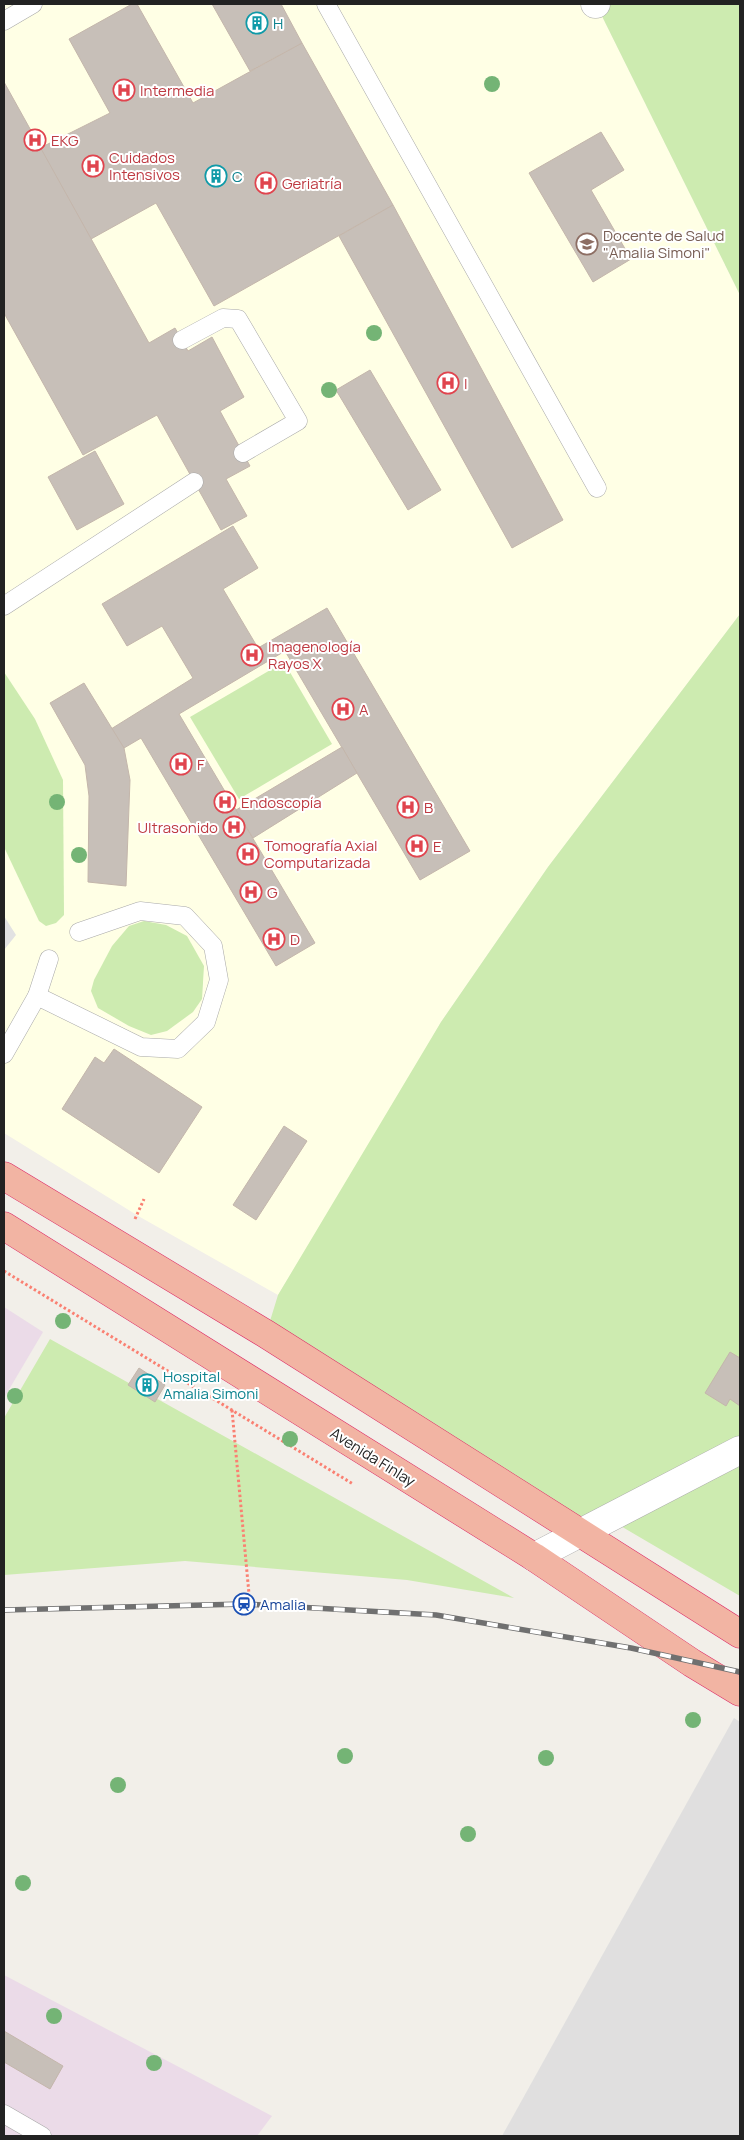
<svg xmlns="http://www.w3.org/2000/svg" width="744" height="2140" font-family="Manrope,sans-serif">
  <rect width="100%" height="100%" fill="#f2efe9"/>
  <path fill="#e0dfdf" d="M734,1718L740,1722V2136H502Z"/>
  <g fill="#ebdbe8">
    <path d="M4,1307L43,1332L4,1398Z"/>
    <path d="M4,1975L272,2116L257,2136H4Z"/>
  </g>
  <path fill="#ffffe5" d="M4,4H596L740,295V614L548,867L441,1022L398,1098L278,1295L140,1217L4,1133Z"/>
  <g fill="#cdebb0">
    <path d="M596,4H740V295Z"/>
    <path d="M740,614V1596L607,1518L581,1532L266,1334L278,1295L441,1022L548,867Z"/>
    <path d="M284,662L332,744L239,799L190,717Z"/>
    <path d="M4,672L35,719L63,780L64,915L56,923L46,926L39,921L4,847Z"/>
    <path d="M144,921L166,925L187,936L204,966L202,999L193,1012L167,1031L151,1035L129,1026L98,1008L91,991L94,980L112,946L129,926Z"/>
    <path d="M50,1339L514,1598L407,1580L185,1561L4,1575V1418Z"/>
  </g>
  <path fill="#e2e2e2" d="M4,916L16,935L4,950Z"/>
  <g fill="#c7bfb8" stroke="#c4b6ab">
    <path d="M132,4H137L193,103L302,43L393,205L214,306L156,203L91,239L40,148L110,113L69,39Z"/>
    <path d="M212,4H281L302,43L250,71Z"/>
    <path d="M4,82L149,343L175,328L188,351L212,337L244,397L220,411L250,466L226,479L247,516L221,530L157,415L83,455L4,313Z"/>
    <path d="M601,132L624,170L591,190L631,259L593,282L529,173Z"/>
    <path d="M393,205L563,520L512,548L339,236Z"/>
    <path d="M370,370L441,490L408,510L336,390Z"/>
    <path d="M95,451L124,504L77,530L48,477Z"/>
    <path d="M233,526L258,568L223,589L258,648L327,608L470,851L420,880L285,651L179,714L315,943L276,966L141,738L124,748L111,729L193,678L162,626L127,646L102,604Z"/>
    <path d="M84,683L124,748L130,780L126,886L88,882L89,796L85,765L50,703Z"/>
    <path d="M342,747L357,773L253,838L236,810Z"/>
    <path d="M114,1049L202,1107L159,1173L62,1109L95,1057L104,1063Z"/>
    <path d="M284,1126L307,1141L256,1220L233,1205Z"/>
    <path d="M730,1352L740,1358V1406L730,1399L726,1406L705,1393Z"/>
    <path d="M139,1368L165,1385L155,1402L128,1385Z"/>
    <path d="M4,2031L63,2066L50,2089L4,2062Z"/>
  </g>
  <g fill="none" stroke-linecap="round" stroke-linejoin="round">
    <g stroke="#a9a9a9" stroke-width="19">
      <g id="service">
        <path d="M326,4L597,488"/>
        <path d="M4,21L33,4"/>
        <path d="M182,340L223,318L238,319L298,421L243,453"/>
        <path d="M4,606L194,482"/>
        <path d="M37,996L141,1047L178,1049L206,1022L219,980L213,946L185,916L140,911L79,932"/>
        <path d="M4,1054L37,996L49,959"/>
        <path d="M4,2114L42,2136"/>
      </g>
    </g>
    <g stroke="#a9a9a9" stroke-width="29">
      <g id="minor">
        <path d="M595,4H596"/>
        <path d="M534,1557L740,1450"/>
      </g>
    </g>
    <g stroke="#dc2a67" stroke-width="29">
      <g id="trunk">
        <path d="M4,1176L266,1334L740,1634"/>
        <path d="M4,1226L534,1557L692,1663L740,1692"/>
      </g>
    </g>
    <g stroke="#fa8072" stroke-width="3" stroke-dasharray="2.5 2.5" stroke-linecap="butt">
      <path d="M135,1219L144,1199"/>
      <path d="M4,1271L353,1484"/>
      <path d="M232,1410L249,1594"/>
    </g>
    <use href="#service" stroke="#fff" stroke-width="18"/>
    <use href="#minor" stroke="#fff" stroke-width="28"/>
    <use href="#trunk" stroke="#f2b4a3" stroke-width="28"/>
    <g stroke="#707070" stroke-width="5.5">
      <path id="rail" d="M4,1610L244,1604L436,1615L631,1648L740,1672"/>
    </g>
    <use href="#rail" stroke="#fff" stroke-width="4" stroke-dasharray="11" stroke-linecap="butt"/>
  </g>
  <g fill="#74b475">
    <circle cx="492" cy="84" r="8"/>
    <circle cx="374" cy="333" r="8"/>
    <circle cx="329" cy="390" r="8"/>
    <circle cx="57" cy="802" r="8"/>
    <circle cx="79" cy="855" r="8"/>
    <circle cx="63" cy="1321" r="8"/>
    <circle cx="15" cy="1396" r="8"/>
    <circle cx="290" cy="1439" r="8"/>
    <circle cx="693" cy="1720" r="8"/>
    <circle cx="345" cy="1756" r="8"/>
    <circle cx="546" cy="1758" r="8"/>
    <circle cx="118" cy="1785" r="8"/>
    <circle cx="468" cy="1834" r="8"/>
    <circle cx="23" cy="1883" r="8"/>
    <circle cx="54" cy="2016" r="8"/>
    <circle cx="154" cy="2063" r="8"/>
  </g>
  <defs>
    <g id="building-ring" transform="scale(1.125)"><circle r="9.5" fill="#fff" stroke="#0f9aa8" stroke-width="1.5"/><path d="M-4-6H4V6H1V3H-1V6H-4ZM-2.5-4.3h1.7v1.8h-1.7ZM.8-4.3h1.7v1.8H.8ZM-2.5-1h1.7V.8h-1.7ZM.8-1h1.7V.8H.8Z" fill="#0f9aa8"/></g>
    <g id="hospital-ring" transform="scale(1.125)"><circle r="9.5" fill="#fff" stroke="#e0444e" stroke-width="1.5"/><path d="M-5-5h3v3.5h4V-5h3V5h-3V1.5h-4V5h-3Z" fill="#e0444e"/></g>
    <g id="university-ring" transform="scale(1.125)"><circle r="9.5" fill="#fff" stroke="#8d6e63" stroke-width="1.5"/><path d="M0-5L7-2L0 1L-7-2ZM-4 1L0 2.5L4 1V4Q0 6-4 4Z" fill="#8d6e63"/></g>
    <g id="station-ring" transform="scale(1.125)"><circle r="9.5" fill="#fff" stroke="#1a4fb4" stroke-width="1.5"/><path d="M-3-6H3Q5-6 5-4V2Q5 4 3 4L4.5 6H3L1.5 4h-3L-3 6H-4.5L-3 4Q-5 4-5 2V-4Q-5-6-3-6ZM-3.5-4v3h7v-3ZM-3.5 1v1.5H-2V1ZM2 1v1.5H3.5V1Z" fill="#1a4fb4"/></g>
  </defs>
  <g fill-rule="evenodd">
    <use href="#building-ring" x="257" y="23"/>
    <use href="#hospital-ring" x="124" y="90"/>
    <use href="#hospital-ring" x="35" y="140"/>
    <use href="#hospital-ring" x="93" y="166"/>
    <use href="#building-ring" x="216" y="176"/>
    <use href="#hospital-ring" x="266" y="183"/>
    <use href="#university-ring" x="587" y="244"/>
    <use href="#hospital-ring" x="448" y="383"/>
    <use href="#hospital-ring" x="252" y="655"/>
    <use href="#hospital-ring" x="343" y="709"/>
    <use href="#hospital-ring" x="181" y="764"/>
    <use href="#hospital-ring" x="225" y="802"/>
    <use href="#hospital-ring" x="408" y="807"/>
    <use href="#hospital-ring" x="234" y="827"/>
    <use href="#hospital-ring" x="417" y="846"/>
    <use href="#hospital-ring" x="248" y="854"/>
    <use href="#hospital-ring" x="251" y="892"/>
    <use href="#hospital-ring" x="274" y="939"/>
    <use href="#building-ring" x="147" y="1385"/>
    <use href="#station-ring" x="244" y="1604"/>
  </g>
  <g text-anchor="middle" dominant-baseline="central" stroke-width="4" stroke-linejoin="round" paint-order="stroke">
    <g font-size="15" fill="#0d838f" stroke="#fff" text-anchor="start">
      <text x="273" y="23">H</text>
      <text x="232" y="176">C</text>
      <text x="163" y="1376">Hospital<tspan x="163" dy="17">Amalia Simoni</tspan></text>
    </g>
    <g font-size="15" fill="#be3a42" stroke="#fff" text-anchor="start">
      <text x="140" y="90">Intermedia</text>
      <text x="51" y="140">EKG</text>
      <text x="109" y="157">Cuidados<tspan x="109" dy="17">Intensivos</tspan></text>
      <text x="282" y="183">Geriatría</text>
      <text x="464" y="383">I</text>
      <text x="268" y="646">Imagenología<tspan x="268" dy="17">Rayos X</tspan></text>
      <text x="359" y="709">A</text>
      <text x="197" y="764">F</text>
      <text x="241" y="802">Endoscopía</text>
      <text x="424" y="807">B</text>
      <text x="218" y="827" text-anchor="end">Ultrasonido</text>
      <text x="264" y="845">Tomografía Axial<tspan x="264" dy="17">Computarizada</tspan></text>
      <text x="433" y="846">E</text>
      <text x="267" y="892">G</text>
      <text x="290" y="939">D</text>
    </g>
    <g font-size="15" fill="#785e54" stroke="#fff" text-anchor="start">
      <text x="603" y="235">Docente de Salud<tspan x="603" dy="17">"Amalia Simoni"</tspan></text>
    </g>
    <g font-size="15" fill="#222" stroke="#fff">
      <text transform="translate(373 1457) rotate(32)">Avenida Finlay</text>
    </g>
    <g font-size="15" fill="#164399" stroke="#fff" text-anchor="start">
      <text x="260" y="1604">Amalia</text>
    </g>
  </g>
  <rect width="744" height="2140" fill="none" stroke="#222222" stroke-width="10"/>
</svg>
